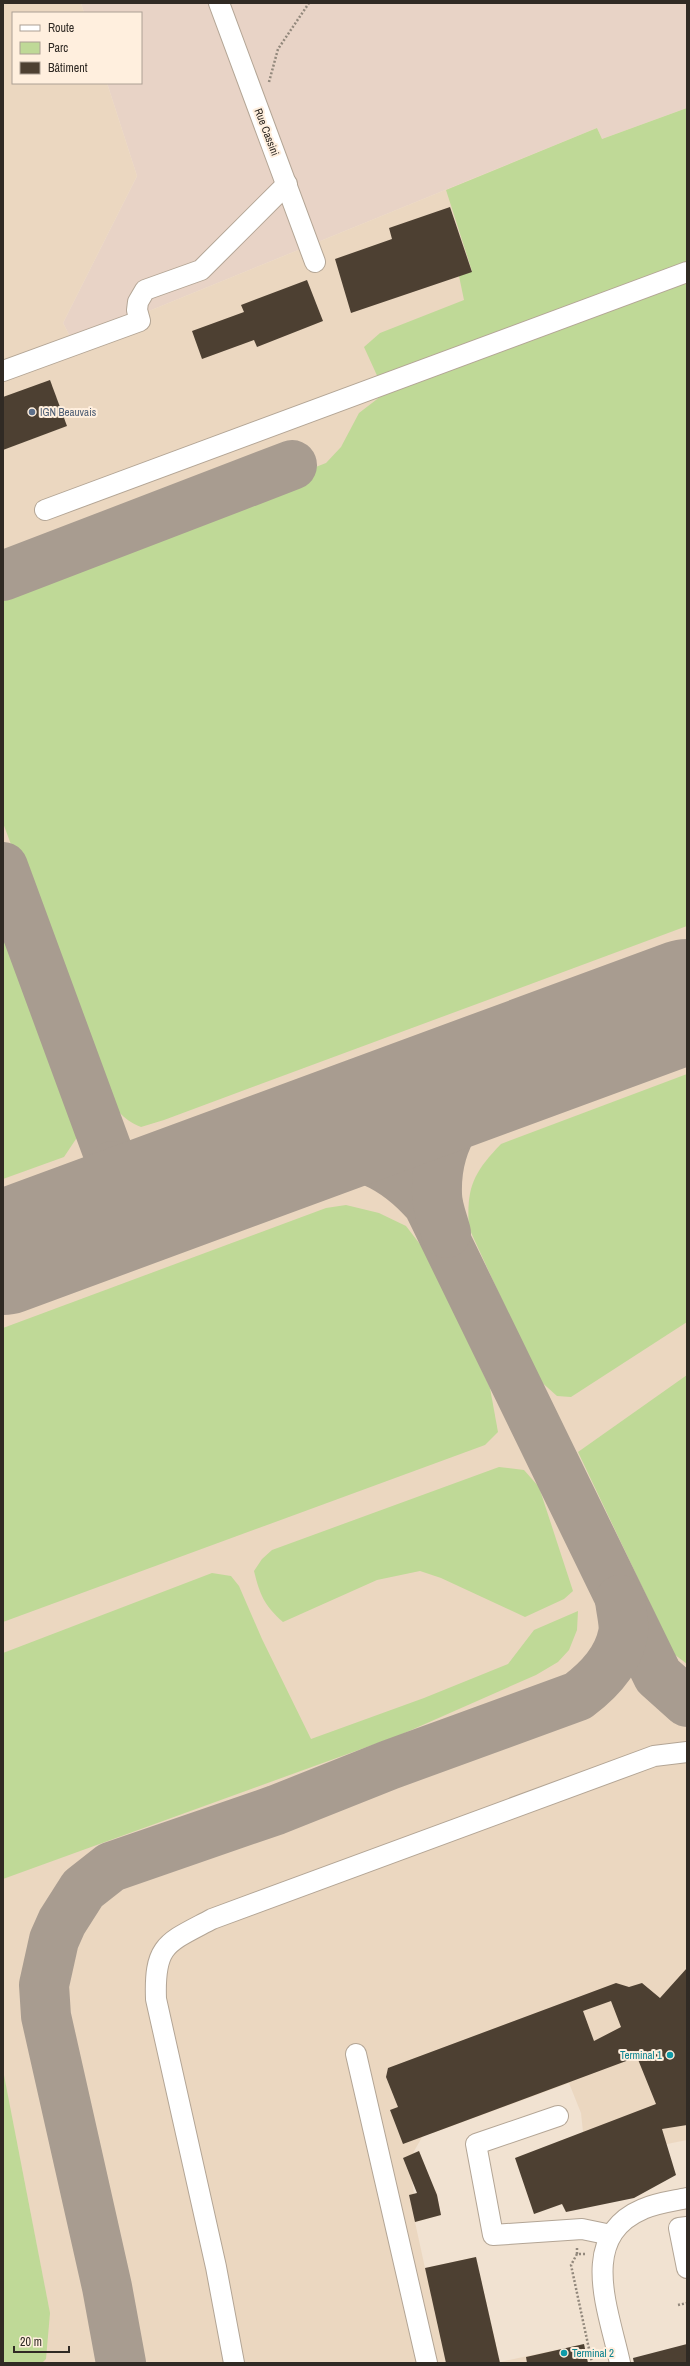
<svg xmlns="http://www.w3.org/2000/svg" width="690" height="2366" font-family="'Archivo Narrow',sans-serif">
  <rect width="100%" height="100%" fill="#f1e2d1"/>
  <path fill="#e8d3c6" d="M81,3H687V108L602,139L597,128L73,342L63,323L137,176L107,83H141V13H84Z"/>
  <path fill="#ebd7c0" d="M3,3H81L84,13H13V83H107L137,176L63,323L73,342L597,128L602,139L687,108V2140L652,2147L583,2132L581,2113L569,2083L433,2133L429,2125L413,2153L419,2151L428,2174L412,2180L414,2194L436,2190L441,2215L415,2222L425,2268L476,2257L500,2362L584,2344L588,2363H3Z"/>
  <g fill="#bfd997">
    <path d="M687,108V926L164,1120L141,1127C122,1120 114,1106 103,1090L3,823V593L57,568L326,463L341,447L359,413L385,393L364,347L380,333L464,300L459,276L472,271L446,190L597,128L602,139Z"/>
    <path d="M3,905L70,1084L80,1125L76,1139L64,1157L3,1179Z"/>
    <path d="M687,1074V1322L571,1397L557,1396L538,1379L469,1228C466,1188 473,1173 501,1144Z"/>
    <path d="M346,1205L379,1213L406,1226L426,1252L490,1388L498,1432L485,1445L3,1622V1328L326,1208Z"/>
    <path d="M687,1375V1664L674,1654L578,1452Z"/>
    <path d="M499,1467L524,1470L539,1487L573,1591L564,1599L525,1617L441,1578L420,1571L377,1580L283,1622C264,1605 260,1595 254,1571L262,1559L272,1550Z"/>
    <path d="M212,1573L231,1576L239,1586L262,1639L311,1739L424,1698L508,1664L534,1630L578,1611L577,1630L569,1650L558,1662L536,1675L400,1735L3,1879V1653Z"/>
    <path d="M3,2070L50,2313L46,2359L42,2363H3Z"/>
  </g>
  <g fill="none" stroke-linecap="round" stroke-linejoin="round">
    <g stroke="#a89c90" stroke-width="50">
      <path d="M3,576L292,465"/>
      <path d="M3,867L113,1166C116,1188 107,1202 94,1219"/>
      <path d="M300,1143C356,1154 389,1159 428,1204L658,1676L687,1702"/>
      <path d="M113,1166C126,1183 140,1188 159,1196"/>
      <path d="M446,1233C443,1221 437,1207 437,1194C435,1134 467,1102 510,1066"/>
      <path d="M121,2363L107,2287L46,2016L44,1985L54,1940L62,1922L83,1889L111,1867L276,1810L389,1765L578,1696C598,1681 618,1660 623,1634C625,1625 621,1610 620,1600"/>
    </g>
    <path stroke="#a89c90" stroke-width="124" d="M3,1253L687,1001"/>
  </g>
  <g fill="#4d4032" fill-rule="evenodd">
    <path d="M450,207L472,272L351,313L335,259L392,239L389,228Z"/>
    <path d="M307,280L323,321L257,347L254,340L202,359L192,331L244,312L241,305Z"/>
    <path d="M50,380L67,426L3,450V397Z"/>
    <path d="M687,1968V2125L662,2129L676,2175L634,2198L566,2212L562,2204L534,2214L515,2158L656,2104L637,2057L403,2144L390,2110L398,2107L386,2077L388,2068L616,1983L629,1987L642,1983L660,1998ZM611,2001L621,2027L594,2041L583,2011Z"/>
    <path d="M419,2151L437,2195L441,2215L415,2222L409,2195L417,2193L403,2158Z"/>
    <path d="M476,2257L500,2363H446L425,2268Z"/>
    <path d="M584,2344L588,2363H527L526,2357Z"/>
    <path d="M687,2344V2363H634L633,2358Z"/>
  </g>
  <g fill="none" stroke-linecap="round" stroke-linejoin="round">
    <g stroke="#b3a595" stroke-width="22">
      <g id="minor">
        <path d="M219,3L315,262"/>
        <path d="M3,371L140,321L137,310L138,302L145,290L201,270L287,184"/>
        <path d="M45,510L687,272"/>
        <path d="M356,2054L427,2363"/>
        <path d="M558,2116L476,2144L493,2235L582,2229L611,2235"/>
        <path d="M687,2227L679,2228L687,2268"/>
        <path d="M234,2363L216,2267L156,1999C154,1944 167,1943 212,1919L654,1756L687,1752"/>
        <path d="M620,2363C609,2311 577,2237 643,2209C656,2203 673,2201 687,2198"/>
      </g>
    </g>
    <g stroke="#92887c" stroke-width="2.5" stroke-dasharray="2 2" stroke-linecap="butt">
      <path d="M269,82L278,49L309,3"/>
      <path d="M577,2248V2254H586"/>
      <path d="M577,2254L571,2265L592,2363"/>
      <path d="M678,2305L687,2303"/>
    </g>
    <use href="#minor" stroke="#fff" stroke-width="20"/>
  </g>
  <circle fill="#5c6f8a" stroke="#ffefde" stroke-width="1.5" cx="32" cy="412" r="4"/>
  <g fill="#0f9aa8" stroke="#ffefde" stroke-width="1.5">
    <circle cx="670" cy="2055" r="4"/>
    <circle cx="564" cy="2353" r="4"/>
  </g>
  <g text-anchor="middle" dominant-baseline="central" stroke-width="4" stroke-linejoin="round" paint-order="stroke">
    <g font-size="11" fill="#302a24" stroke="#ffefde">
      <text transform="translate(267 132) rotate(69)">Rue Cassini</text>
    </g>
    <g font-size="11" fill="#4e5e75" stroke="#ffefde" text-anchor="start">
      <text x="40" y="412">IGN Beauvais</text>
    </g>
    <g font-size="11" fill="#0d838f" stroke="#ffefde" text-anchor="end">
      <text x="662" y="2055">Terminal 1</text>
      <text x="572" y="2353" text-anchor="start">Terminal 2</text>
    </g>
  </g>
  <rect width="690" height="2366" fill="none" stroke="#302a24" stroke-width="8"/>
  <rect x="12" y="12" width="130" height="72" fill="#ffefde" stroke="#aca094"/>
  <rect x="20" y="25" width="20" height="6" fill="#ffffff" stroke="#aca094"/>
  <text x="48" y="32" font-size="12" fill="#302a24">Route</text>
  <rect x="20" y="42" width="20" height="12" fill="#bfd997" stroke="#aca094"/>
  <text x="48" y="52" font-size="12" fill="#302a24">Parc</text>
  <rect x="20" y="62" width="20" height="12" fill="#4d4032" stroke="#aca094"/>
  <text x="48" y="72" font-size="12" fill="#302a24">Bâtiment</text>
  <path d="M14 2346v6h55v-6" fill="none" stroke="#302a24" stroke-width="2"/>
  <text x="20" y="2346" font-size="12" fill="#302a24" stroke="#ffefde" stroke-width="3" paint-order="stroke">20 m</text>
</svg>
